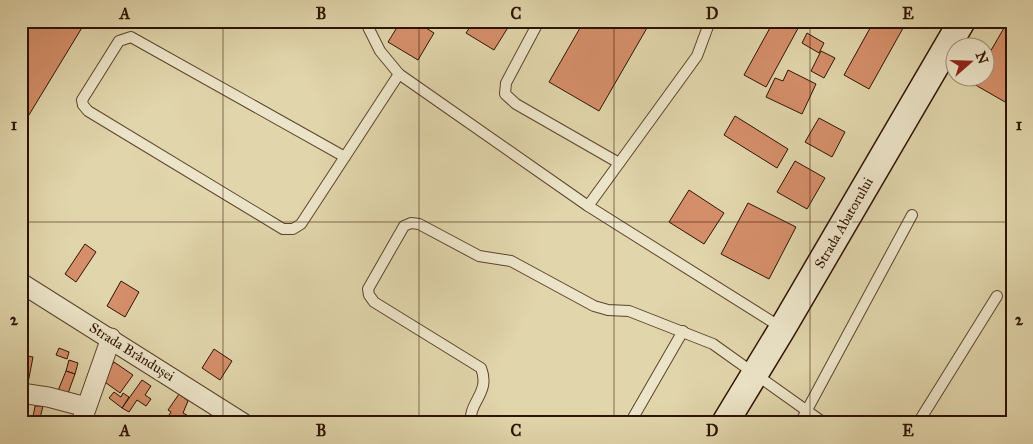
<svg xmlns="http://www.w3.org/2000/svg" width="1033" height="444" font-family="'IM FELL Great Primer',serif">
  <rect width="100%" height="100%" fill="#e1d5ab"/>
  <filter id="stains"><feTurbulence type="fractalNoise" baseFrequency=".004" numOctaves="4"/><feColorMatrix values="0 0 0 0 .2 0 0 0 0 .09 0 0 0 0 .02 0 0 0 .5 -.17"/></filter>
  <radialGradient id="worn" r=".72"><stop offset=".6" stop-color="#630" stop-opacity="0"/><stop offset="1" stop-color="#630" stop-opacity=".3"/></radialGradient>
  <g fill="#d58f6a" stroke="#2f1300">
    <path d="M30,21H86L21,128V36Z"/>
    <path d="M401,21H415L434,33L418,60L388,42Z"/>
    <path d="M474,21H512L494,50L466,33Z"/>
    <path d="M584,21H651L599,111L549,82Z"/>
    <path d="M762,21H802L766,87L744,75L771,26Z"/>
    <path d="M874,21H907L869,89L844,75Z"/>
    <path d="M1008,21H1012V106L972,83L975,78H986V59Z"/>
    <path d="M807,33L824,43L819,53L802,43Z"/>
    <path d="M821,51L835,58L824,78L811,71Z"/>
    <path d="M788,70L816,84L802,114L766,97L775,78L783,81Z"/>
    <path d="M735,116L788,149L777,168L724,135Z"/>
    <path d="M819,118L845,132L832,157L805,142Z"/>
    <path d="M795,161L825,178L807,209L777,192Z"/>
    <path d="M689,190L724,213L704,244L669,222Z"/>
    <path d="M748,203L796,227L769,279L721,254Z"/>
    <path d="M85,244L96,252L76,282L65,274Z"/>
    <path d="M121,281L139,292L125,317L107,306Z"/>
    <path d="M59,348L69,352L67,359L56,355Z"/>
    <path d="M214,349L232,361L220,380L202,368Z"/>
    <path d="M21,355L33,357L28,383L21,382Z"/>
    <path d="M69,360L78,363L75,374L66,371Z"/>
    <path d="M114,362L133,375L120,393L102,380Z"/>
    <path d="M66,371L75,374L67,396L57,393Z"/>
    <path d="M142,380L151,386L145,395L151,399L146,406L137,400L129,412L122,408Z"/>
    <path d="M114,392L121,397L123,393L129,397L122,408L109,398Z"/>
    <path d="M179,394L188,401L183,413L192,418L189,423H164L171,412L168,410Z"/>
    <path d="M35,406H43L40,418L33,417Z"/>
  </g>
  <g fill="none" stroke-linecap="round" stroke-linejoin="round">
    <g stroke="#5c442b" stroke-width="12">
      <g id="lane">
        <path d="M365,21L380,51L399,74L588,206L782,328"/>
        <path d="M539,21L506,83L505,94L516,104L619,163"/>
        <path d="M345,157L131,37L119,41L82,100L83,105L88,111L283,229H293L301,224L399,74"/>
        <path d="M588,206L697,56L710,21"/>
        <path d="M471,423C468,402 491,393 481,368L374,302L369,295L368,289L404,226L411,223L419,224L479,256L511,261L594,306L608,310L629,311L713,344L824,423"/>
        <path d="M630,423L683,331"/>
        <path d="M800,423L912,215"/>
        <path d="M918,423L997,296"/>
      </g>
    </g>
    <g stroke="#5c442b" stroke-width="21">
      <g id="street">
        <path d="M21,283L243,423"/>
        <path d="M21,393L48,397L86,407"/>
        <path d="M81,423L111,338"/>
      </g>
    </g>
    <g stroke="#2f1300" stroke-width="29">
      <path id="secondary" d="M725,423L782,329L962,21"/>
    </g>
    <use href="#lane" stroke="#ece4c8" stroke-width="10"/>
    <use href="#street" stroke="#ece4c8" stroke-width="19"/>
    <use href="#secondary" stroke="#ece4c8" stroke-width="26"/>
  </g>
  <path fill="none" stroke="#2f1300" stroke-width="1" stroke-opacity="0.55" d="M223,21V423M419,21V423M614,21V423M810,21V423M21,222H1012"/>
  <g text-anchor="middle" dominant-baseline="central" stroke-width="4.5" stroke-linejoin="round" paint-order="stroke">
    <g font-size="14" fill="#2f1300" stroke="#ece4c8">
      <text transform="translate(844 223) rotate(-60)">Strada Abatorului</text>
      <text transform="translate(132 352) rotate(32)">Strada Brândușei</text>
    </g>
  </g>
  <rect width="1033" height="444" fill="none" stroke="#e1d5ab" stroke-width="55"/>
  <g transform="translate(970 62) rotate(70)"><circle r="24" fill="#ece4c8" stroke="#a09078"/>
  <path d="M0-4L9 19L0 12L-9 19Z" fill="#8f2418"/>
  <text y="-8" font-size="14" font-weight="bold" text-anchor="middle" fill="#2f1300">N</text>
  </g>
  <rect x="28" y="28" width="978" height="388" fill="none" stroke="#2f1300" stroke-width="2"/>
  <g font-size="16" text-anchor="middle" font-weight="bold" fill="#2f1300">
    <text x="125" y="19">A</text>
    <text x="321" y="19">B</text>
    <text x="516" y="19">C</text>
    <text x="712" y="19">D</text>
    <text x="908" y="19">E</text>
    <text x="14" y="130">1</text>
    <text x="1019" y="130">1</text>
    <text x="14" y="325">2</text>
    <text x="1019" y="325">2</text>
    <text x="125" y="436">A</text>
    <text x="321" y="436">B</text>
    <text x="516" y="436">C</text>
    <text x="712" y="436">D</text>
    <text x="908" y="436">E</text>
  </g>
  <rect width="100%" height="100%" filter="url(#stains)"/>
  <rect width="100%" height="100%" fill="url(#worn)"/>
</svg>
